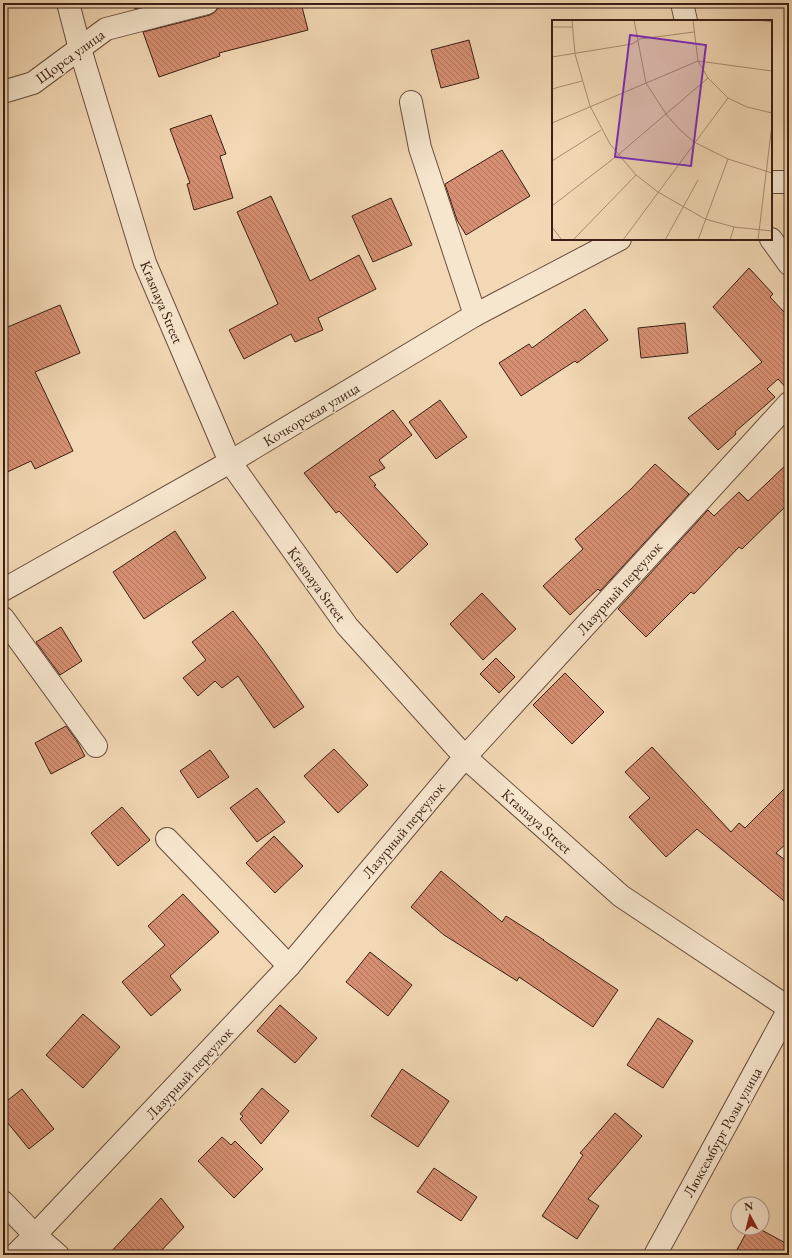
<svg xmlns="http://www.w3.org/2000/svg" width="792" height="1258" font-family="'EB Garamond',serif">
  <defs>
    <pattern id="building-back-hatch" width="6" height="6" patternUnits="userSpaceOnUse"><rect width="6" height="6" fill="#d68f72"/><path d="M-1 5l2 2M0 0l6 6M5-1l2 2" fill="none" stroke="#af745c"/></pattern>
  </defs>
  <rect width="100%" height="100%" fill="#f2d8b4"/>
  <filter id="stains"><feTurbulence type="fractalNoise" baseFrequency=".005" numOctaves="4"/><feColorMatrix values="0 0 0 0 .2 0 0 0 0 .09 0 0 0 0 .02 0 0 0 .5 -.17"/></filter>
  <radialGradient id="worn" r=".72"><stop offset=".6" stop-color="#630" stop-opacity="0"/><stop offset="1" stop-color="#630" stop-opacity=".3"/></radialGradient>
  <g fill="url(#building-back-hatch)" stroke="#3b1f14">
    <path d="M133,3H157L135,9Z"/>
    <path d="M237,3H301L308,30L219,53L220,56L159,77L143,32L210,15L215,12L218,8Z"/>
    <path d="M469,40L479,78L441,88L431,50Z"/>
    <path d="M211,115L226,154L220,156L233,198L194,210L187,184L190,183L170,129Z"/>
    <path d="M502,150L530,196L466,235L457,220L445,184Z"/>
    <path d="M271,196L310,281L359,255L376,289L318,318L323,330L295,342L291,334L244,359L229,330L278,304L237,212Z"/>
    <path d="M391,198L412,245L373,262L352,216Z"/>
    <path d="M749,268L773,294L770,297L784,312L789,307V391L778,379L767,389L775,397L735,432L736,434L718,450L688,418L762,362L713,307Z"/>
    <path d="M60,305L80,353L35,372L73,451L35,469L31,461L3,474V329Z"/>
    <path d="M585,309L608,340L577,363L575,361L521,396L499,363L529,344L532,348Z"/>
    <path d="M685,323L688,353L641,358L638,328Z"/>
    <path d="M440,400L467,437L436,459L409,422Z"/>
    <path d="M393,410L412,435L379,460L385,468L369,477L376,485L374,486L428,544L397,573L339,511L336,513L304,473Z"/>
    <path d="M789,462V503L742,549L739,547L694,594L691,592L646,637L618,609L708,510L714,516L739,492L748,501Z"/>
    <path d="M655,464L689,494L600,591L598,589L570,615L543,586L583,549L575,539L631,489Z"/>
    <path d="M175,531L206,578L144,619L113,572Z"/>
    <path d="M482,593L516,629L483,660L450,624Z"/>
    <path d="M233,611L262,648L304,707L274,728L238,676L222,688L215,681L198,696L183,678L206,660L192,642Z"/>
    <path d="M61,627L82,661L60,675L36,642Z"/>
    <path d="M496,658L515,677L499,693L480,674Z"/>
    <path d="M565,673L604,712L572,744L533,705Z"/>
    <path d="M66,726L77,741L85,756L51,774L35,743Z"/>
    <path d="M652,747L731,832L739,823L745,828L789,784V841L776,853L789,863V905L697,829L666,857L629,817L650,798L625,772Z"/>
    <path d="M334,749L368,785L338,813L304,776Z"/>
    <path d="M210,750L229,777L198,798L180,771Z"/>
    <path d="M257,788L285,822L257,842L230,808Z"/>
    <path d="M122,807L150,840L118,866L91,833Z"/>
    <path d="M274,836L303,866L275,893L246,863Z"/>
    <path d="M441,871L502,922L506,916L544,940H543L618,990L593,1027L519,977L517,981L444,935L411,907Z"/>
    <path d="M183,894L219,932L170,976L181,990L151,1016L122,982L165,945L148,926Z"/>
    <path d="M370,952L412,985L388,1016L346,982Z"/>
    <path d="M280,1005L317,1038L295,1063L257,1031Z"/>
    <path d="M83,1014L120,1047L83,1088L46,1055Z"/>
    <path d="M658,1018L693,1041L663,1088L627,1065Z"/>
    <path d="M402,1069L449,1101L418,1147L371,1116Z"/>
    <path d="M262,1088L289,1111L261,1144L240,1119L243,1116L240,1114Z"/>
    <path d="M22,1089L54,1129L29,1149L3,1117V1104Z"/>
    <path d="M615,1113L642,1136L588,1199L599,1206L577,1239L542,1216L583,1155L580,1153Z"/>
    <path d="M222,1137L231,1145L235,1141L263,1169L234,1198L198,1161Z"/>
    <path d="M434,1168L477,1197L461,1221L417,1192Z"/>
    <path d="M161,1198L184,1227L157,1255H108Z"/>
    <path d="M749,1228H758L789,1245V1255H734Z"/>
  </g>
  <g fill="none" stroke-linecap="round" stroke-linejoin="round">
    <g stroke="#694d3c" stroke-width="24">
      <g id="minor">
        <path d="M68,3L80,49L145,263L230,462L347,626L465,757L621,896L789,1008"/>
        <path d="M682,3L686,21"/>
        <path d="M3,92L33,83L106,29L207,3"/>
        <path d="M411,102L420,148L475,315"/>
        <path d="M771,182H789"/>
        <path d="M771,239L789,264"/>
        <path d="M3,590L230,462L475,315L620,239"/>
        <path d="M3,618L96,746"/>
        <path d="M167,839L289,966"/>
        <path d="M3,1202L35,1235L58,1255"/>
        <path d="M15,1255L35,1235L289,966L465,757L789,403"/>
        <path d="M655,1255L789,1009"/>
      </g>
    </g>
    <use href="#minor" stroke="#f7e6ce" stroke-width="22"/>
  </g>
  <g text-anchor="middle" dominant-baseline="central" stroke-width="3" stroke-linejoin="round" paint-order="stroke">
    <g font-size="15" fill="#3b1f14" stroke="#f7e6ce">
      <text transform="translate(70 56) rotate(-36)">Щорса улица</text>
      <text transform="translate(162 302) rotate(67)">Krasnaya Street</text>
      <text transform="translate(311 414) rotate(-31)">Кочкорская улица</text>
      <text transform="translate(317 584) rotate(54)">Krasnaya Street</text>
      <text transform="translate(619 588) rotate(-48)">Лазурный переулок</text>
      <text transform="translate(537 821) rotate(42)">Krasnaya Street</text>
      <text transform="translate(403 830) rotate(-50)">Лазурный переулок</text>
      <text transform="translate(189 1073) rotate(-47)">Лазурный переулок</text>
      <text transform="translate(722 1132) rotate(-61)">Люксембург Розы улица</text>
    </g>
  </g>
  <g transform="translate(552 20)">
    <rect width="220" height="220" fill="#f2d8b4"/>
    <path fill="none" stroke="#a98e74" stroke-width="1" d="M20,0L23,34L38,86L58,124L84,155L106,172L153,199L182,207L220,211M82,0L94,63L114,94L127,109L142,122L176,139L220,153M141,0L146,41L156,58L176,78L195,87L220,93M206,0L220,2M0,7H21M0,37L80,24L88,19L142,12M0,69L30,61M0,103L146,41L220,51M0,141L49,110M0,186L66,135L156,58M0,207L10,220M21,220L84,155M71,220L176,78M113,220L146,160M146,220L176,139M178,220L182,207M206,220L220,104"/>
    <path fill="#7b2cbf" fill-opacity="0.15" stroke="#7b2cbf" stroke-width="2" d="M78,15L154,25L139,146L63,137Z"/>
    <rect width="220" height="220" fill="none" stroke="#3b1f14" stroke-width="2"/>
  </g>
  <rect width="792" height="1258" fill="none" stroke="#f2d8b4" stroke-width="16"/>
  <rect x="4" y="4" width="784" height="1250" fill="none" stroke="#3b1f14" stroke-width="2"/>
  <rect x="8" y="8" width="776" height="1242" fill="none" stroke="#3b1f14"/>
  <g transform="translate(750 1216) rotate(353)"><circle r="19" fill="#f7e6ce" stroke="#ac9684"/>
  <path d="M0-3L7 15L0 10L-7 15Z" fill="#8f2418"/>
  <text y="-6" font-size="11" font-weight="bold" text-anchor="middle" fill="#3b1f14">N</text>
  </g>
  <rect width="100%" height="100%" filter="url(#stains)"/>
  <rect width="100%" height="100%" fill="url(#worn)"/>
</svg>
